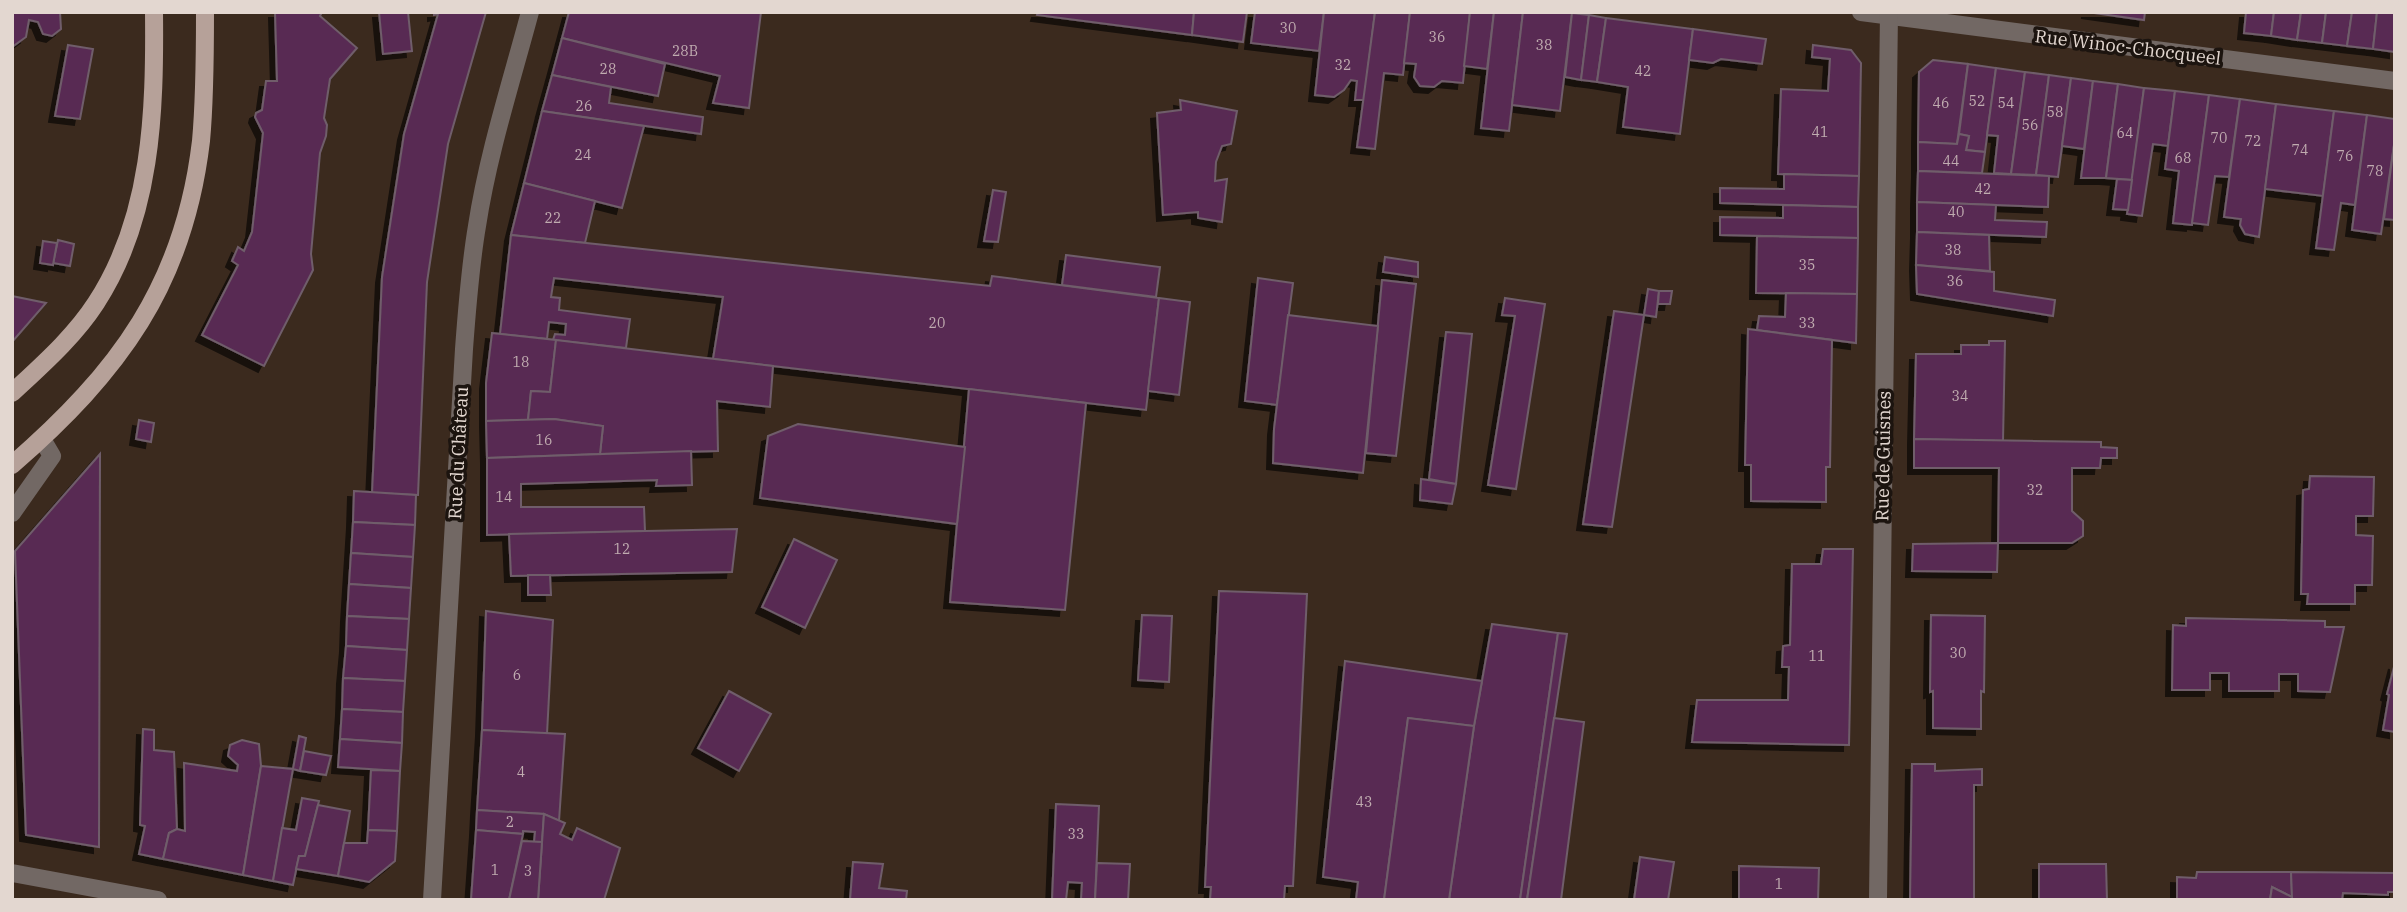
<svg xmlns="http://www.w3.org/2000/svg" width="2407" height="912" font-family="'IBM Plex Serif',serif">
  <defs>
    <filter id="shadow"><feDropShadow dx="-6" dy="6" stdDeviation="0" flood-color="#0009"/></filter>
  </defs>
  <rect width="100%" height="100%" fill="#3b2a1e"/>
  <g fill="#582c52" stroke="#6f5d6b" stroke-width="2" filter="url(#shadow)">
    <path d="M12,12H60L61,29L52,36L43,34L38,22L29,20L26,37L12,47Z"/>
    <path d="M275,12H322L320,16L357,48L330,79L324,118L327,125L326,136L320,153L311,254L313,270L264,366L202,335L238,265L232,261L238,247L244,251L252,232L263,133L255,117L256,113L262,110L266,81H277Z"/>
    <path d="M379,12H408L412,51L383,54Z"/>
    <path d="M434,12H486L448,144L427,282L418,495L372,493L382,277L404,134L438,14L434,15Z"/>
    <path d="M569,12H761L749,108L713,103L720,76L562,38Z"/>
    <path d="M1038,12H1194L1192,35L1037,15Z"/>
    <path d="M1194,12H1247L1243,42L1192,35Z"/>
    <path d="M1255,12H1324L1319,51L1251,43Z"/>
    <path d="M1324,12H1375L1364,100H1355L1357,81L1351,80L1344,90L1334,97L1315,95Z"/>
    <path d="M1375,12H1410L1403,75L1384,73L1375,149L1357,147Z"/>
    <path d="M1410,12H1470L1463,83L1442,81L1434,87L1420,86L1414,77L1416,64L1404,63Z"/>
    <path d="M1470,12H1494L1487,69L1464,66Z"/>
    <path d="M1494,12H1523L1509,131L1481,128Z"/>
    <path d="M1523,12L1572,13L1560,111L1512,105Z"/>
    <path d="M2087,12H2145L2144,20Z"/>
    <path d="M2246,12H2274L2271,36L2244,33Z"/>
    <path d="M2274,12H2301L2297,40L2271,36Z"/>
    <path d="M2301,12H2326L2322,43L2297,40Z"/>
    <path d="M2326,12H2352L2347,46L2322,43Z"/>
    <path d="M2352,12H2377L2373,49L2347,46Z"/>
    <path d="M2377,12H2395V52L2373,49Z"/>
    <path d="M1572,13L1589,15L1581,80L1565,77Z"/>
    <path d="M1589,15L1606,18L1597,82L1581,80Z"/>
    <path d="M1606,18L1693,29L1680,134L1623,127L1628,87L1597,82Z"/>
    <path d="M1693,29L1766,39L1762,64L1721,59L1713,63L1689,60Z"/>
    <path d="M562,38L665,64L658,96L552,75Z"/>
    <path d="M68,45L93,49L80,119L55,116Z"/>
    <path d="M1813,45L1851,50L1861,63L1859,176L1778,174L1781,89L1828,91L1830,59L1812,57Z"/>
    <path d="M1933,60L1968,64L1957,144L1918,142L1919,72Z"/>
    <path d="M1968,64L1996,68L1985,152L1966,150L1969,136L1959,134Z"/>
    <path d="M1996,68L2025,72L2011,174L1994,173L1998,136L1987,135Z"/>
    <path d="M2025,72L2049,75L2036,175L2011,174Z"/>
    <path d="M552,75L611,87L609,103L703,117L701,134L542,111Z"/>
    <path d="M2049,75L2071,78L2058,177L2036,175Z"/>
    <path d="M2071,78L2093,81L2084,149L2062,146Z"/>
    <path d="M2093,81L2118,84L2106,178H2081Z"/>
    <path d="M2118,84L2144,88L2132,180L2106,178Z"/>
    <path d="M2144,88L2175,91L2168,146L2153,144L2142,216L2127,214Z"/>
    <path d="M2175,91L2209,95L2192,225L2173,223L2179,171L2165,169Z"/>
    <path d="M2209,95L2240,99L2229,177L2215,176L2208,225L2192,223Z"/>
    <path d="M2240,99L2276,104L2259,237L2245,234L2240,225L2241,219L2224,217Z"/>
    <path d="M1180,100L1237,111L1231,144L1222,146L1216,162L1215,181L1227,179L1222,222L1198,218V212L1163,215L1157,113L1181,110Z"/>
    <path d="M2276,104L2334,111L2323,196L2265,189Z"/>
    <path d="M542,111L644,126L622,208L524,183Z"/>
    <path d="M2334,111L2367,115L2355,205L2341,203L2334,250L2316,248Z"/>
    <path d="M2367,115L2395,119V138L2381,234L2352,230Z"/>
    <path d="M1959,134L1969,136L1966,150L1985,152L1982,173L1918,171V142L1957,144Z"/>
    <path d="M2395,138V220L2384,219Z"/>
    <path d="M1918,171L2049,176L2048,207L1917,202Z"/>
    <path d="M1784,174L1859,176L1858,207L1720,203V188L1784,189Z"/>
    <path d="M2117,179L2132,180L2128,210L2113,209Z"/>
    <path d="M524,183L595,201L585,243L511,235Z"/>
    <path d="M993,190L1006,192L998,242L984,241Z"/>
    <path d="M1917,202L1996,205L1995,220L2047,222L2046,237L1917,232Z"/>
    <path d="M1783,205L1858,207V238L1720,235V217L1783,218Z"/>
    <path d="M1917,232L1989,235L1990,271L1916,265Z"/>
    <path d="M511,235L990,286L992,276L1159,298L1146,410L713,359L723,297L554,278L551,297L560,298L559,310L630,319L626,348L553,340L555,334L565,335L566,324L549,322L547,339L500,334Z"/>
    <path d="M1757,236L1858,238L1857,294L1756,293Z"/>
    <path d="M58,240L74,244L70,266L53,263Z"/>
    <path d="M43,241L57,243L53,265L40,263Z"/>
    <path d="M1066,255L1160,267L1156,297L1062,285Z"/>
    <path d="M1385,257L1418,262V277L1383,272Z"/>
    <path d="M1916,265L1994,272V291L2055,300L2053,316L1917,294Z"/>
    <path d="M1258,278L1293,283L1277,405L1245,401Z"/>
    <path d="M1382,280L1416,284L1396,456L1366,453Z"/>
    <path d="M1648,289L1659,291L1656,317L1644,315Z"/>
    <path d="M1659,291H1672L1670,304H1658Z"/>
    <path d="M1786,293L1857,294L1856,343L1757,330L1759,316L1785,317Z"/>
    <path d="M12,296L46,303L12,342Z"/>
    <path d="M1159,298L1190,302L1179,395L1148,391Z"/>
    <path d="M1505,298L1545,304L1516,489L1488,485L1515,316L1502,315Z"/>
    <path d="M1614,311L1644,315L1612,527L1583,524Z"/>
    <path d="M1288,315L1378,326L1363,473L1273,463L1274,429Z"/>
    <path d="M1748,329L1832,340L1830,467H1826V502L1751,501V465H1745Z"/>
    <path d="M1446,332L1472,334L1456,484L1429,479Z"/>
    <path d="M492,333L556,340L550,392L531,391L528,420L486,421V383Z"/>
    <path d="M556,340L773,366L770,407L717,401L718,451L600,454L603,426L554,419L528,420L531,391L550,392Z"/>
    <path d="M1989,341H2005L2003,441L1914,439L1916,354H1961V345H1989Z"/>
    <path d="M969,389L1086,403L1065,610L950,602Z"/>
    <path d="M554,419L603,426L600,454L487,458L486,421Z"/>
    <path d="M139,420L154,423L151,442L136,439Z"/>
    <path d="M798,424L965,447L957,524L760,498L768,436Z"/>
    <path d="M1914,439L2101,442V447L2117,448V458H2101L2100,468H2072V511L2083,521V536L2072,543H1998L1999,468H1914Z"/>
    <path d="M691,451L692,485L656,486L657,480L521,484V507H644L645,531L487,535V458Z"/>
    <path d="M100,454L99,847L26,835L15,551Z"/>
    <path d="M2310,476L2374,477L2373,516H2356V535L2373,536L2372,585H2355V604H2307L2308,594H2301L2303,490L2309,489Z"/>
    <path d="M1421,479L1456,484L1452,504L1420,500Z"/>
    <path d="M354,491L416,495L415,525L353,522Z"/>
    <path d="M353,522L415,525L413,557L351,553Z"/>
    <path d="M737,529L732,572L511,576L509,534Z"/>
    <path d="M794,539L837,560L805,628L762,607Z"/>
    <path d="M1998,543L1997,572L1912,571L1913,544Z"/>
    <path d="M1823,549H1853L1849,745L1692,742L1697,700H1788L1789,667H1782L1783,646L1790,645L1792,564H1821Z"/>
    <path d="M351,553L413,557L411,588L349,584Z"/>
    <path d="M528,575H550L551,595H528Z"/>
    <path d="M349,584L411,588L409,619L347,616Z"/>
    <path d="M1219,591L1307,594L1293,886H1285L1284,900H1210L1211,887H1205Z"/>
    <path d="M486,611L553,620L547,734L482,730Z"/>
    <path d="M1142,615L1172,616L1169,682L1138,680Z"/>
    <path d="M1931,615L1985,616L1984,692L1981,691V729L1933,728V691L1930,692Z"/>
    <path d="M347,616L409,619L407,650L346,646Z"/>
    <path d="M2186,618L2325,621V627H2344L2330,692L2298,691V674H2279V691H2229V673H2210V690H2172L2173,625L2186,626Z"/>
    <path d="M1492,624L1558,633L1520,900H1449L1474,726Z"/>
    <path d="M1558,633L1567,634L1527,900H1520Z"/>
    <path d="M346,646L407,650L405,681L343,678Z"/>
    <path d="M1345,661L1482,681L1474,726L1408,718L1384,900H1356L1358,882L1323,877Z"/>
    <path d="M2395,663V732L2383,730L2389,695L2387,694Z"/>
    <path d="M343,678L405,681L403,712L342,709Z"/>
    <path d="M729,691L771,714L739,771L698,748Z"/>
    <path d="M342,709L403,712L402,743L340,739Z"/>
    <path d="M1408,718L1474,726L1449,900H1384Z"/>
    <path d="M1554,718L1584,722L1561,900H1527Z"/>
    <path d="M143,729L154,730V750L174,752L177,829L169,833L163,859L139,854L145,826L140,825Z"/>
    <path d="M482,730L565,734L559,821L544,814L477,810Z"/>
    <path d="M299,736L306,738L300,771L293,769Z"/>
    <path d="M340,739L402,743L400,771L338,767Z"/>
    <path d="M242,740L259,744L261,766L243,875L163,859L169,833L177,829L185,831L184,763L237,771L238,765L228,756L230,745Z"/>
    <path d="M304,751L331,756L326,775L300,771Z"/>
    <path d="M1912,764H1935V771L1982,769V785H1974V900H1910Z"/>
    <path d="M261,766L293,769L273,881L243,875Z"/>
    <path d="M371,770L400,771L397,831L368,830Z"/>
    <path d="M302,798L319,801L305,856H299L293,885L273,881L282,828L296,830Z"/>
    <path d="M1056,804L1099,806L1095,900H1081L1082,883L1068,882L1066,900H1052Z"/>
    <path d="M318,805L350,811L338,876L296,869L299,856H305Z"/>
    <path d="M477,810L544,814L542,842H534L535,832L523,831V834L476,830Z"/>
    <path d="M544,814L565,823L560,834L572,840L577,828L620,848L604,900H538Z"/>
    <path d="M368,830L397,831L395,861L369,882L338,876L344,843H367Z"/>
    <path d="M476,830L523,834L509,900H471Z"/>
    <path d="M522,841L542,842L538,900H509Z"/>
    <path d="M1640,857L1674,862L1668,900H1634Z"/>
    <path d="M853,862L883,864L879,888L907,891L906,900H850Z"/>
    <path d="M1097,863L1130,864L1128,900H1095Z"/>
    <path d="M2039,864H2106L2107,900H2039Z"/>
    <path d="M1739,866L1819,868L1818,900H1739Z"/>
    <path d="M2197,872H2291L2292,897L2272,887L2270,900H2177V877L2196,878Z"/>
    <path d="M2291,872L2395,873V892H2388V895L2343,893L2342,900H2270L2272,887L2292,897Z"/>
  </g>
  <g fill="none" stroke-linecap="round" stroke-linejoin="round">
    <g stroke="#726864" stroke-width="18">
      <path d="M1861,12L2395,81"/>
      <path d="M12,513L52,456L42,439"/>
      <path d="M12,873L158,900"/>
      <path d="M432,900L464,349C467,308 470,267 477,226C488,154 511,83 530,12"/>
      <path d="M1878,900L1889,12"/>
    </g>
    <g stroke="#b6a199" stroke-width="18">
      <path d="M12,393C42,365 74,337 96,303C152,217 155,112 154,12"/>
      <path d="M12,465C119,372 184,285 201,141C205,98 205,55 205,12"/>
    </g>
  </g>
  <g text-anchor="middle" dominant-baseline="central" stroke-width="7" stroke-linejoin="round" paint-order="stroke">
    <g font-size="14" fill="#c0acb0">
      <text x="1288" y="28">30</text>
      <text x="1437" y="37">36</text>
      <text x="1544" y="45">38</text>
      <text x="685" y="51">28B</text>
      <text x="1343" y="65">32</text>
      <text x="608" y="69">28</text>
      <text x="1643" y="71">42</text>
      <text x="1977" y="101">52</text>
      <text x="1941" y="103">46</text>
      <text x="2006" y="103">54</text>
      <text x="584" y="106">26</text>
      <text x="2055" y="112">58</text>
      <text x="2030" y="125">56</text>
      <text x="1820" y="132">41</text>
      <text x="2125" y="133">64</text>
      <text x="2219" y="138">70</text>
      <text x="2253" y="141">72</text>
      <text x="2300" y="150">74</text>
      <text x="583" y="155">24</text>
      <text x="2345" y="156">76</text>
      <text x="2183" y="158">68</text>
      <text x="1951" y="161">44</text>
      <text x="2375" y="171">78</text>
      <text x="1983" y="189">42</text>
      <text x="1956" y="212">40</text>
      <text x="553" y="218">22</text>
      <text x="1953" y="250">38</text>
      <text x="1807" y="265">35</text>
      <text x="1955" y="281">36</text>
      <text x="937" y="323">20</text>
      <text x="1807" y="323">33</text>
      <text x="521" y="362">18</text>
      <text x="1960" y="396">34</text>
      <text x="544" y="440">16</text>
      <text x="2035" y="490">32</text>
      <text x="504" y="497">14</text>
      <text x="622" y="549">12</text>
      <text x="1958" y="653">30</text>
      <text x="1817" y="656">11</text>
      <text x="517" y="675">6</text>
      <text x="521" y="772">4</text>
      <text x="1364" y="802">43</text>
      <text x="510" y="822">2</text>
      <text x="1076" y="834">33</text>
      <text x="495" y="870">1</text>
      <text x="528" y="871">3</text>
      <text x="1779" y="884">1</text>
    </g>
    <g font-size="18" fill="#e3d7d0" stroke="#1c140f">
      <text transform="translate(2128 47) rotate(7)">Rue Winoc-Chocqueel</text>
      <text transform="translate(458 453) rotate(-87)">Rue du Château</text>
      <text transform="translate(1883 456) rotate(-89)">Rue de Guisnes</text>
    </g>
  </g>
  <rect width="2407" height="912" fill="none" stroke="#e3d7d0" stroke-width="28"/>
</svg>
